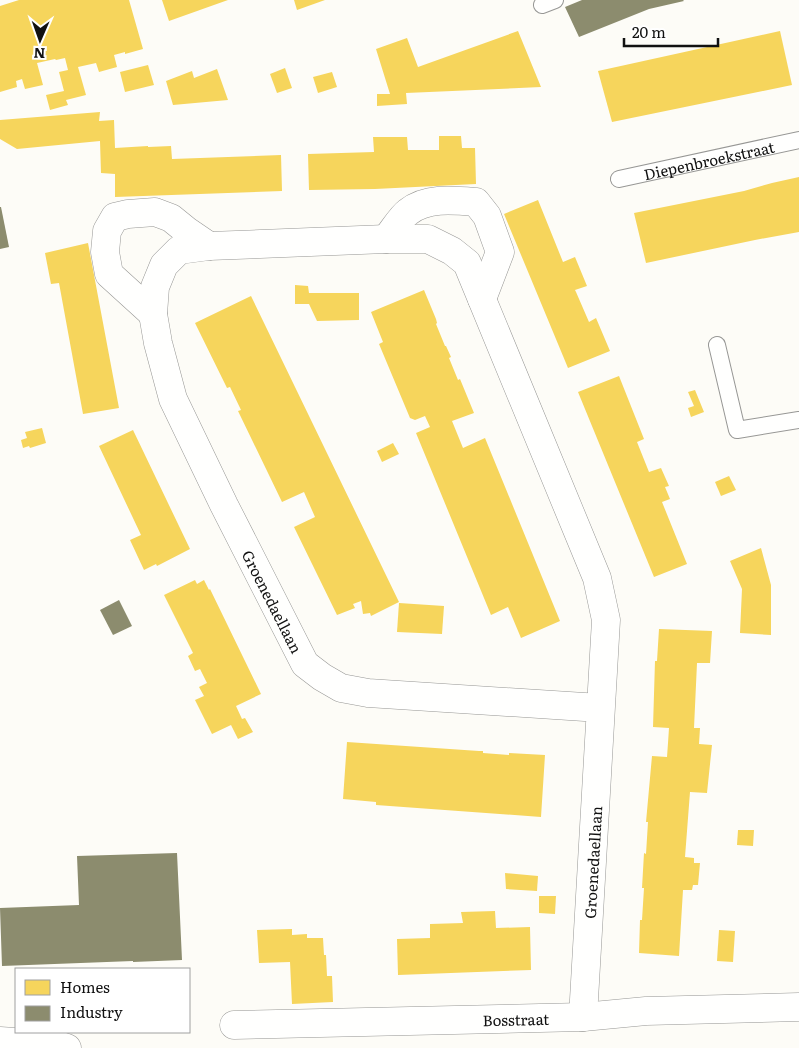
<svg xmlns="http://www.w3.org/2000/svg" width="799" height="1048" font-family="Literata,serif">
  <rect width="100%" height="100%" fill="#fdfcf7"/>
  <g fill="#f6d55c">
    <path d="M19,0H129L143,49L125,54V52L114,55L117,67L99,72L96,63L78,67L86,95L66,100L68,105L50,110L46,95L64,91L59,72L68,70L65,58L56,60L55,59L37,63L43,85L25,89L22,79L16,81L17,87L0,92V6Z"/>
    <path d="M162,0H228L169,21Z"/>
    <path d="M294,0H325L297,10Z"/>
    <path d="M518,31L541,87L406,93L407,104L377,106V94H390L376,49L407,38L418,67Z"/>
    <path d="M780,31L792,85L612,122L598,71Z"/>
    <path d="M148,65L154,85L125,92L120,72Z"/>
    <path d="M285,68L292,88L277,93L270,74Z"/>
    <path d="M217,69L228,100L173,105L166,81L192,71L194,78Z"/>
    <path d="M332,72L337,87L318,93L313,77Z"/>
    <path d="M100,112L99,121L114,120L115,148L148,146V147L171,146L172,159L281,155L282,191L115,197V174L101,173L100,141L17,149L0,139V120Z"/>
    <path d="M439,136H461L462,148H475L476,184L375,189L309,190L308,154L374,152L373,137H407L408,150H439Z"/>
    <path d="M799,177V232L755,240L646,263L634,213L744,191L772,183Z"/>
    <path d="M538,200L563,262L575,257L587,286L575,290L576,292L589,322L596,318L610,351L568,368L504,214Z"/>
    <path d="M88,243L119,408L83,414L59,283L51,284L45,253Z"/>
    <path d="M295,285L308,286L309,293H359V320L317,321L309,304H295Z"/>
    <path d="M424,290L436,319L437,323L436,324L445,346H446L451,357L449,358L458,380L460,379L474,413L452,421L463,448L485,438L560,621L521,638L508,607L491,615L416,433L430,427L425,416L415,420L410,418L379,344L383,342L371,312Z"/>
    <path d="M251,296L399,602L371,616L370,613L363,614L361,601L353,604L355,608L337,615L294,527L315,517L304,492L282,502L238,411L241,410L230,387L227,388L195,323Z"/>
    <path d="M619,376L644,439L637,442L649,472L661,468L669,486L665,487L670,499L662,502L687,564L654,577L578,392Z"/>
    <path d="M695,390L704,412L691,417L688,408L694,406L688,392Z"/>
    <path d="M42,428L46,443L30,448L29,446L23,448L21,440L27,438L25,432Z"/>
    <path d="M133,430L190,549L157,566L156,564L144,570L130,540L141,535L99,446Z"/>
    <path d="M393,443L399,454L382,462L377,451Z"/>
    <path d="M729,476L736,490L721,496L715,482Z"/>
    <path d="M761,548L771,585V635L740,633L742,589L730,561Z"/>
    <path d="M195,580L197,584L204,580L209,590L210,589L261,694L236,706L242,719L245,718L253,732L238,739L231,725L212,734L195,700L204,696L199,687L207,683L200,669L195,671L188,656L193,653L164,595Z"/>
    <path d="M399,603L444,606L442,634L397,632Z"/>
    <path d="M659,629L712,631L710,663H697L694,728H700L699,744L712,745L707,793L690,792L685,857L694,858V863H700L698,885H693L692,890H683L679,956L639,953L640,920H642L644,888H642L644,853L646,854L648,822H646L652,756L667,757L668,743L669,728L653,727L655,661H657Z"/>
    <path d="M347,742L479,751H483V753L509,755V753L545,755L541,817L376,805V802L343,799Z"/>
    <path d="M738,830H754L753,846L737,845Z"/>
    <path d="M505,873L538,876L537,891L506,889Z"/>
    <path d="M539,896H556L555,914L539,913Z"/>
    <path d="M495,911L496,928L530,927L531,970L398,975L397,939L430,938V924L463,923L461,912Z"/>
    <path d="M292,929V935L307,934V938H323L324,955H326L327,976H332L333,1002L292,1004L290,962L259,963L257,930Z"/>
    <path d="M719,930L735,931L733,962L717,961Z"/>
  </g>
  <g fill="#8c8c6e">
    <path d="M582,0H683L684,1L649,9L579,37L565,7Z"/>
    <path d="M0,207H1L9,247L0,249Z"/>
    <path d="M119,600L132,626L113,635L100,610Z"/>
    <path d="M177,853L182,960L133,962V961L2,966L0,908L79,905L77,856Z"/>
  </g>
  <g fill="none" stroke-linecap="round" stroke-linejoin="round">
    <g stroke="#979795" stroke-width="18">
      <g id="service">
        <path d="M542,5L555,0"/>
        <path id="s1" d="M619,179L799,140"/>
        <path d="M717,345L737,430L799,420"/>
      </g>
    </g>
    <g stroke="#979795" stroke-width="29">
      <g id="minor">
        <path d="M386,239C392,232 401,217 408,212C426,197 454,200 476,202L487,216L500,252L482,299"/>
        <path d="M153,314L109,274L105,252L107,231L115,217L128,214L155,212L171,218L187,231L209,246"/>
        <path id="s2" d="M583,1017L606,620L597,578L467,263L452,251L428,239H386L209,246L179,250L164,265L155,287L153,314L158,343L173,399L224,505L305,664L322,677L341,688L368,693L600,708"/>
        <path id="s3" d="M234,1025L583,1017L646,1011L799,1007"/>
      </g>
    </g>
    <g stroke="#979795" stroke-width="29">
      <path id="tertiary" d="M0,1041L58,1045L67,1048"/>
    </g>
    <use href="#service" stroke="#fffffe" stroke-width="16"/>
    <use href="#minor" stroke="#fffffe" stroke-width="28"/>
    <use href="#tertiary" stroke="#fffffe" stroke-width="28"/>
  </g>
  <g text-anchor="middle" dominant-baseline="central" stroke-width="5" stroke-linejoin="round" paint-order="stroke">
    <g font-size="15" fill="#111" stroke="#fff">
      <text stroke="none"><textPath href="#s1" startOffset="92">Diepenbroekstraat</textPath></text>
      <text stroke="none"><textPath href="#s2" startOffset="1462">Groenedaellaan</textPath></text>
      <text stroke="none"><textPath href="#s2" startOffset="155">Groenedaellaan</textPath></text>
      <text stroke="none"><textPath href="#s3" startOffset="282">Bosstraat</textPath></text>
    </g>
  </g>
  <rect x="15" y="968" width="175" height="65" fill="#ffffff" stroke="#a0a0a0"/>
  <rect x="25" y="980" width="25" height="15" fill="#f6d55c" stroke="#a0a0a0"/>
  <text x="60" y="993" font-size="15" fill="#111111">Homes</text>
  <rect x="25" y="1006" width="25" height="15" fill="#8c8c6e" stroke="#a0a0a0"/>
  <text x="60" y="1018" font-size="15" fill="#111111">Industry</text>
  <g transform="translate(40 40) rotate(182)" stroke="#ffffff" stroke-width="4" paint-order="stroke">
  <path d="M0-4L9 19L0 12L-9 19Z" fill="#111111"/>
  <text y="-8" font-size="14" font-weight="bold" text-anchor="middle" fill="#111111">N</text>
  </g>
  <path d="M624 38v8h94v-8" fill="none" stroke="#111111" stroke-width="2.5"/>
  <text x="632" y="38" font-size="15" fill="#111111" stroke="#ffffff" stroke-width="4" paint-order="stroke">20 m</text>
</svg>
